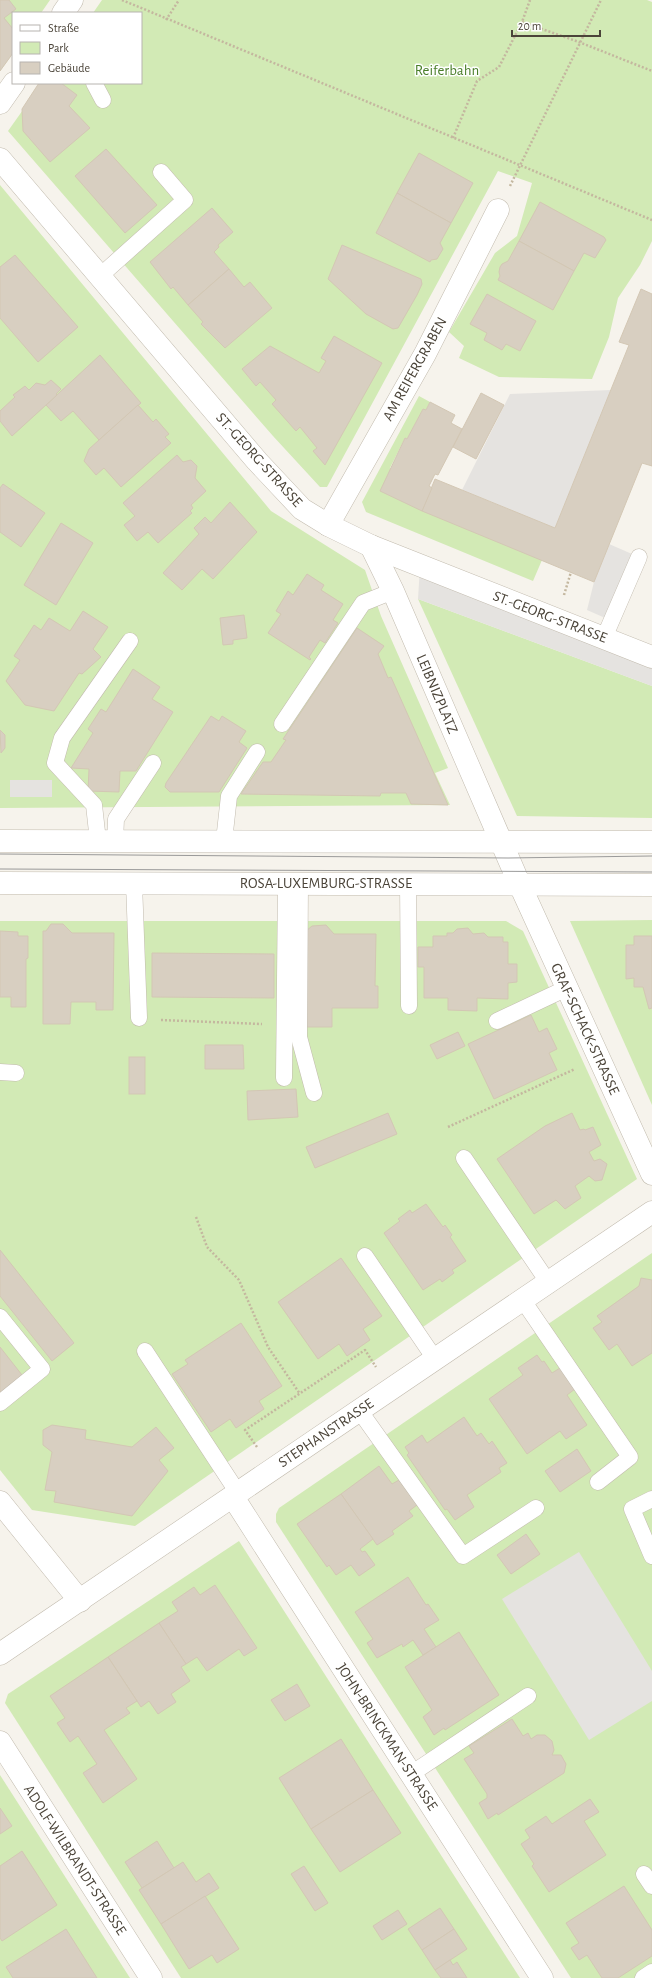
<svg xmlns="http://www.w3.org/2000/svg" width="652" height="1978" font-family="'Alegreya Sans',sans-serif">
  <rect width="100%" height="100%" fill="#f6f3ec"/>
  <g fill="#d2eab5">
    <path d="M0,0H50L41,13H13V53L0,71Z"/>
    <path d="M102,0H647L652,2V241L640,265L618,298L609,337L592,379L499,377L459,358L464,346L449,332L495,253L517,236L532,183L498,171L327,487H320L273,436L8,131L42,83H141V13H93Z"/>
    <path d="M0,185L271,511L365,570L381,616L448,768L435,773L450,805L0,808Z"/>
    <path d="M419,396L430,402L426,410L423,409L407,439L405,438L390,468L542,560L533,581L366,512L362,502Z"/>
    <path d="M418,599L652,686V818L517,816Z"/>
    <path d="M652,920V1105L570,921Z"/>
    <path d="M0,921H506L523,931L637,1179L135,1526L32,1510L0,1470Z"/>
    <path d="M652,1253V1978H571L276,1522V1514L279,1508Z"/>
    <path d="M239,1541L520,1978H181L5,1703L8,1694Z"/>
    <path d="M0,1775L130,1978H0Z"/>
  </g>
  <g fill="#e5e3e0">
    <path d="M611,390L555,528L462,490L510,394Z"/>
    <path d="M609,544L639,557L612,621L587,610L594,582Z"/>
    <path d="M420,567L652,657V686L418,599Z"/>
    <rect x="10" y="780" width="42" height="17"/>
    <path d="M579,1552L652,1671V1701L589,1740L502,1599Z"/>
  </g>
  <g fill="#d8cfc1" stroke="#d3c7b4">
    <path d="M0,0H9L16,9L4,18L13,29V53L0,71Z"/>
    <path d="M39,83H61L77,95L69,106L90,128L50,162L23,131L22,109Z"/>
    <path d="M106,149L157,205L125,233L75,176Z"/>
    <path d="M419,153L473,183L451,223L397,193Z"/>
    <path d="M397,193L451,223L440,243L443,249L437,259L431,260L430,262L376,233Z"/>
    <path d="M540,202L604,237L606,240L595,258L584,253L574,271L519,241Z"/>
    <path d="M212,208L233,232L218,245L219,247L214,252L229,269L188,305L173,287L171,289L150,262Z"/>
    <path d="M519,241L574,271L553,310L498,280L500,276L499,272L500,267L502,264L508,261Z"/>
    <path d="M342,245L421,279L422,284L417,295L398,328L393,329L366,314L328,279Z"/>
    <path d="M15,255L78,327L38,362L0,318V267Z"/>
    <path d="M229,269L244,287L250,282L272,308L225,348L201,324L203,322L188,305Z"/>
    <path d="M641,289L652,294V466L642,463L594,582L422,511L435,479L555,528L629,345L619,342Z"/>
    <path d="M487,294L536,321L520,351L506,344L502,350L484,340L487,333L470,324Z"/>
    <path d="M334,336L382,363L325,465L313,451L317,448L300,427L296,431L272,404L276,400L260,382L256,386L242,369L270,346L319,373L326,361L321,358Z"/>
    <path d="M100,355L141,403L99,440L73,411L61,421L46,405Z"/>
    <path d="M51,380L61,389L56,394L57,395L12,436L0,421V411L15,397L13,395L25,386L29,390L36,383L45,385Z"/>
    <path d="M481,393L504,405L476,459L453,447Z"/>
    <path d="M430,402L455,415L451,423L462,429L438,475L435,474L429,486L432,488L422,511L380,491L405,438L407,439L423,409L426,410Z"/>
    <path d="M138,405L153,422L156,419L169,434L165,437L171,443L121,487L104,468L96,475L84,461L89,449Z"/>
    <path d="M177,455L183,462L191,460L197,466L195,478L206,491L191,505L193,508L190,511L192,513L158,543L148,532L137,541L124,525L135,516L123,503Z"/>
    <path d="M3,484L45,513L21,547L0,532V488Z"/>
    <path d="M230,502L257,532L213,579L202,569L182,590L163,573L199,534L194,528L205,517L211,523Z"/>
    <path d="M61,523L93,543L56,605L24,585Z"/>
    <path d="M307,574L324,585L321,590L343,604L333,620L338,623L325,643L320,640L309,657L311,659L310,660L268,633L281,614L276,611L288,591L293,595Z"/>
    <path d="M83,611L108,627L93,649L101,657L82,674L79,673L54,711L25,705L6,681L20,660L14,656L34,625L41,630L49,618L70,631Z"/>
    <path d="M244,615L247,638L233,640V644L223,645L220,618Z"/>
    <path d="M357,628L384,646L378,654L388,678L391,677L448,805L411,804L406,793H381L380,796L241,794L263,762H271L286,740L283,739Z"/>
    <path d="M133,669L160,687L152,699L173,712L136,771H120L119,792L88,791L89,769L71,768L93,733L88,729L101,709L106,712Z"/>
    <path d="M211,716L219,721L222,716L246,731L239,742L247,748L219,792H170L165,787L166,783Z"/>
    <path d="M0,730L5,735V748L1,753Z"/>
    <path d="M51,924H63L72,933H114L113,1010H96V1002H71L70,1024H43V931H46Z"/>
    <path d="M326,925L334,934H376L375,986H378V1008H332V1027H305L306,931L312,926Z"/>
    <path d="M468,928L473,934L484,933L488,937H503V942H508V964H517V982L508,983V999L477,998V1011L448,1010V998H424V967H418V947H433V936H447V933H453L457,929Z"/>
    <path d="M0,931L18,932V936H28V958L26,959V1007H11V997H0Z"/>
    <path d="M634,936H652V1008L649,1009L643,987H634V978L626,979V945H634Z"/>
    <path d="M152,953L274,954V998L152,997Z"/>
    <path d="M531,1015L539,1032L547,1028L557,1049L549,1053L557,1070L494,1099L468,1044Z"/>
    <path d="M458,1032L465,1046L437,1059L430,1045Z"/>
    <path d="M205,1045H243L244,1069H205Z"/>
    <rect x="129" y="1057" width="16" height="37"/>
    <path d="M296,1089L298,1117L248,1120L247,1091Z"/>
    <path d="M388,1113L397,1134L315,1168L306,1147Z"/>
    <path d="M572,1113L580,1130L584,1129L585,1130L593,1127L601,1145L589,1152L594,1161L600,1159L607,1164L602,1180L595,1181L589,1176L575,1186L581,1198L565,1209L556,1200L534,1214L497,1159L545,1126Z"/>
    <path d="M426,1204L443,1227L445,1225L452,1235L450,1237L466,1261L452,1270L454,1273L442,1282L440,1279L423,1290L384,1233L400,1221L398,1219L410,1210L412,1213Z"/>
    <path d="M0,1250L74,1343L52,1361L0,1296Z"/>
    <path d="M341,1258L382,1316L363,1329L370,1340L347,1356L339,1344L318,1359L278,1302Z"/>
    <path d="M641,1278L652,1280V1353L632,1366L617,1344L609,1350L593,1328L602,1322L597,1316L639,1286Z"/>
    <path d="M241,1323L282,1386L259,1401L264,1409L236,1428L230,1419L211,1432L172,1374L188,1364L185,1360Z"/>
    <path d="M0,1347L22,1375L0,1393Z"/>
    <path d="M537,1355L542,1362L544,1361L552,1373L560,1368L575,1389L567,1395L587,1425L566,1439L560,1431L527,1454L489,1399L523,1375L518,1368Z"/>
    <path d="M464,1417L477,1436L481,1433L489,1444L492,1441L507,1463L499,1468L501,1472L467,1495L474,1507L455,1520L447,1509L445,1510L407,1455L409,1453L405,1447L422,1435L427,1443Z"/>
    <path d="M52,1425L86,1430L85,1439L132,1447L156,1427L174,1448L159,1460L168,1471L132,1516L54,1502L56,1491L45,1490L52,1452L43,1445V1430Z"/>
    <path d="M577,1449L591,1471L560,1492L545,1471Z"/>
    <path d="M379,1466L392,1484L399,1480L417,1505L409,1511L413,1516L392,1531L394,1534L377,1545L341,1494Z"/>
    <path d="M341,1494L373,1539L360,1549L362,1552L365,1551L375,1565L359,1576L351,1565L336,1575L329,1565L327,1567L297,1524Z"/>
    <path d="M526,1534L540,1554L511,1574L497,1555Z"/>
    <path d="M408,1577L426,1605L428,1604L439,1620L424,1629L436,1647L423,1655L413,1640L403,1647L402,1644L377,1658L367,1643L373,1639L355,1612Z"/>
    <path d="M215,1585L257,1648L244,1656L239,1649L207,1671L197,1657L186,1664L159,1623L178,1611L172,1602L194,1587L200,1595Z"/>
    <path d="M159,1623L186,1664L181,1667L190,1681L171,1694L176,1702L158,1714L149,1701L141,1707L108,1657Z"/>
    <path d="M459,1632L499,1695L445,1730L444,1728L434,1735L423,1717L432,1710L405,1667Z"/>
    <path d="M108,1657L137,1701L126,1708L130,1713L104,1730L137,1779L103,1803L83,1773L97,1764L78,1736L70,1742L57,1723L65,1718L50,1696Z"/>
    <path d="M297,1684L310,1706L285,1721L271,1700Z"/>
    <path d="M512,1719L523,1736L528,1733L531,1739L537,1735H545L552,1741L554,1750L552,1755H561L566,1764L564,1773L498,1815L497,1813L488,1819L479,1803L487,1798V1794L464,1759L474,1753L469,1746Z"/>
    <path d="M341,1739L373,1790L311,1829L279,1778Z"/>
    <path d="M373,1790L401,1833L340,1872L311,1829Z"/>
    <path d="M590,1799L599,1812L584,1821L606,1855L549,1892L532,1866L534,1864L521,1844L530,1838L525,1830L546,1816L552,1824Z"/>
    <path d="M0,1808L12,1826L0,1834Z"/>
    <path d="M157,1841L174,1868L142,1888L125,1862Z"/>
    <path d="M22,1851L57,1905L2,1941L0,1938V1866Z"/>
    <path d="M183,1862L196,1882L209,1873L219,1888L161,1924L139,1890Z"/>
    <path d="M304,1866L328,1903L315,1911L291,1874Z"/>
    <path d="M624,1886L652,1930V1956L618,1978H602L587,1955L579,1960L571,1948L579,1943L566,1923Z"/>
    <path d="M205,1896L239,1949L217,1963L212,1955L189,1969L161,1924Z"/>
    <path d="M440,1908L454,1929L422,1950L408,1929Z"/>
    <path d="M398,1910L407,1924L382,1940L373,1926Z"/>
    <path d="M66,1929L97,1978H13L6,1967Z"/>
    <path d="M454,1929L467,1949L435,1970L422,1950Z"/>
    <path d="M450,1960L453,1965L457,1962L467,1978H441L435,1970Z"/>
  </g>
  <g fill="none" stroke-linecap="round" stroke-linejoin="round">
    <g stroke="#c2bbae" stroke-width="17">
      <g id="service">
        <path d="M94,83L103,100"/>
        <path d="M100,276L185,200L161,172"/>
        <path d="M604,638L639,557"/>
        <path d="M282,724L363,603L393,591"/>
        <path d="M98,841L94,805L55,763L62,738L130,641"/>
        <path d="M224,841L229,796L257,752"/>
        <path d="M115,842L116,819L153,763"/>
        <path d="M134,883L139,1018"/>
        <path d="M300,883L299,1037L314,1093"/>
        <path d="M408,883L409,1006"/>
        <path d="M497,1021L567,988"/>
        <path d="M0,1072L16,1073"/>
        <path d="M284,1078L286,883"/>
        <path d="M464,1158L548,1282"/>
        <path d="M365,1256L435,1359"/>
        <path d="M522,1299L630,1457L598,1482"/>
        <path d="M0,1317L42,1369L0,1403"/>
        <path d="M145,1351L238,1493"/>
        <path d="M359,1410L463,1556L536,1508"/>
        <path d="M652,1499L632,1509L652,1556"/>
        <path d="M411,1774L528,1696"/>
        <path d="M644,1874L652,1886"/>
        <path d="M643,1978L652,1972"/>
      </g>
    </g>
    <g stroke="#c2bbae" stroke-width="23">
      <g id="minor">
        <path d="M63,13L72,0"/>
        <path d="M0,103L14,83"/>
        <path d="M0,159L257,461L302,509L328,525L371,546L652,657"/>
        <path d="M328,525L425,354L498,210"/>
        <path d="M371,546L393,591L519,883L652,1174"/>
        <path d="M233,1497L542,1978"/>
        <path d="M0,1502L80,1601"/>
        <path d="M0,1654L652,1212"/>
        <path d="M0,1742L151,1978"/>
      </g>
    </g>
    <g stroke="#c2bbae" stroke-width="23">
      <g id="tertiary">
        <path d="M0,841L652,842"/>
        <path d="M0,883L652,885"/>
      </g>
    </g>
    <g stroke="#c4b79f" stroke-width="2.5" stroke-dasharray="2 2" stroke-linecap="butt">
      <path d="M122,0L652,220"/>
      <path d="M166,20L179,0"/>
      <path d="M522,22L579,42L652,71"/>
      <path d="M453,138L477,81L499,67L522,22L530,0"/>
      <path d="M510,186L601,0"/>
      <path d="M564,595L571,572"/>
      <path d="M161,1020L262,1024"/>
      <path d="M448,1127L575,1069"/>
      <path d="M196,1217L207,1247L239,1280L268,1347L300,1394"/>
      <path d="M257,1447L245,1430L365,1350L376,1367"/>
    </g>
    <use href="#service" stroke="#fff" stroke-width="16"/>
    <use href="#minor" stroke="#fff" stroke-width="22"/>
    <use href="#tertiary" stroke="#fff" stroke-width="22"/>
    <g stroke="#9a9a9a" stroke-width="1">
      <path d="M0,854L508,858L652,856"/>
      <path d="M0,869L652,872"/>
    </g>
  </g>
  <g text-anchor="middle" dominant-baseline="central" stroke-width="3" stroke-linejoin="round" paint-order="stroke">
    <g font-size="15" fill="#4a7f2a" stroke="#fff">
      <text x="447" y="70">Reiferbahn</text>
    </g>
    <g font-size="15" fill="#4b4439" stroke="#fff">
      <text transform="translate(415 369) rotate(-61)">AM REIFERGRABEN</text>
      <text transform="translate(259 460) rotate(48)">ST.-GEORG-STRASSE</text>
      <text transform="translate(550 617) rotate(21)">ST.-GEORG-STRASSE</text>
      <text transform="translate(437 694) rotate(67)">LEIBNIZPLATZ</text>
      <text x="326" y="883">ROSA-LUXEMBURG-STRASSE</text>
      <text transform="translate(585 1029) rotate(65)">GRAF-SCHACK-STRASSE</text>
      <text transform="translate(326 1433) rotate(-34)">STEPHANSTRASSE</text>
      <text transform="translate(387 1737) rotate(57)">JOHN-BRINCKMAN-STRASSE</text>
      <text transform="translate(75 1860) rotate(57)">ADOLF-WILBRANDT-STRASSE</text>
    </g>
  </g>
  <rect x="12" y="12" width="130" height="72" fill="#ffffff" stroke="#b7b4b0"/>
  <rect x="20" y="25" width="20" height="6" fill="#ffffff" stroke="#b7b4b0"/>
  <text x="48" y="32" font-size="12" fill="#4b4439">Straße</text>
  <rect x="20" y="42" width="20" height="12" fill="#d2eab5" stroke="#b7b4b0"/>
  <text x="48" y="52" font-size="12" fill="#4b4439">Park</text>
  <rect x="20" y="62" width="20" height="12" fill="#d8cfc1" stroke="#b7b4b0"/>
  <text x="48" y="72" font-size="12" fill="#4b4439">Gebäude</text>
  <path d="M512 30v6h88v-6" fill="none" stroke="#4b4439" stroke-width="2"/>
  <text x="518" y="30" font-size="12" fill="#4b4439" stroke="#ffffff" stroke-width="3" paint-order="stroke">20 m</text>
</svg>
